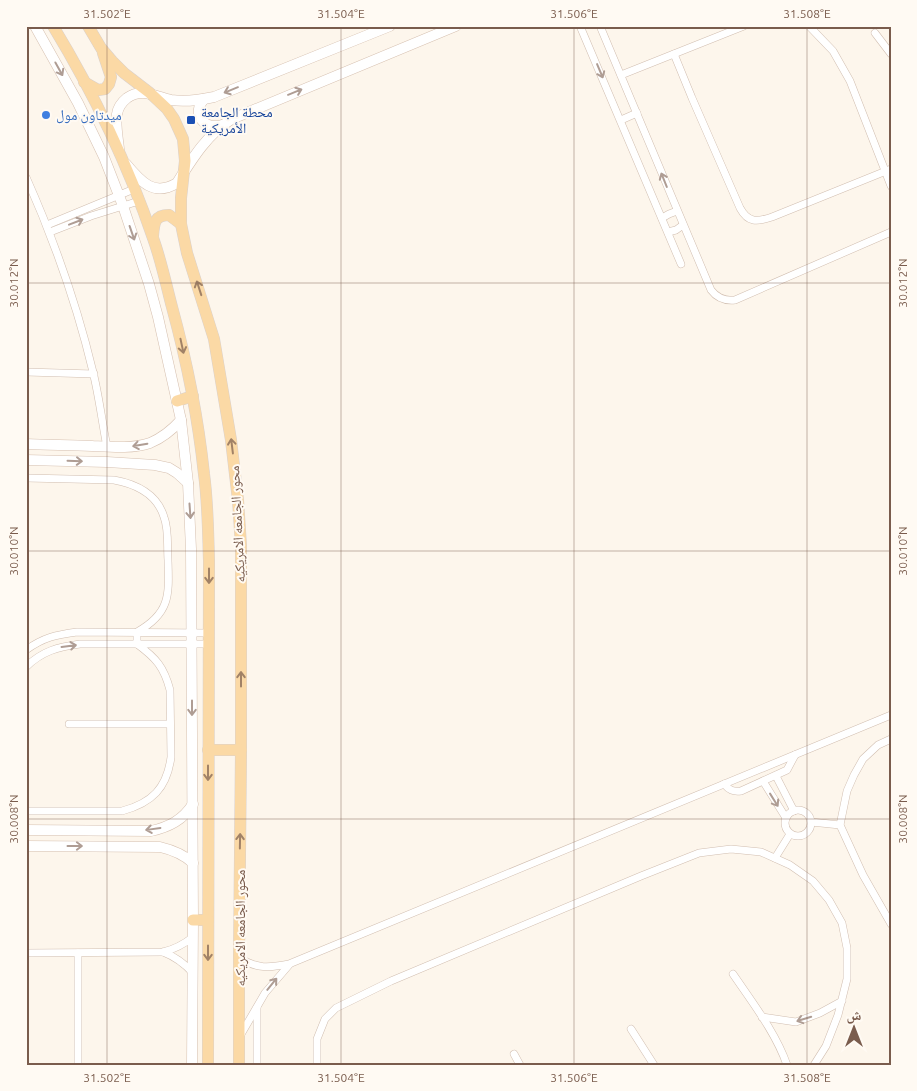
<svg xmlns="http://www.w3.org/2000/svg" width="917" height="1091" font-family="Ubuntu,'Noto Naskh Arabic',sans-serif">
  <rect width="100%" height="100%" fill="#fdf6ec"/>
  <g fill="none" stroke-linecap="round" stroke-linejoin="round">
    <g stroke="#d1beb0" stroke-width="8">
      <g id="street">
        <path d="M580,26L681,264"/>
        <path d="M600,26L711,290C717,298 725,301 735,300L891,232"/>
        <path d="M809,26L833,51L850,81L891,186"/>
        <path d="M875,33L891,54"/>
        <path d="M674,54L692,98L740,208C748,223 757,222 772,217L891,169"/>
        <path d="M621,75L744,26"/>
        <path d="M621,120L637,113"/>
        <path d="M26,177C54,240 77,305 93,372C99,396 102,422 107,447"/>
        <path d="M662,218L669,214L677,211"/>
        <path d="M47,225L134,189"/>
        <path d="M50,232L91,216L139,201"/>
        <path d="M668,232L676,230L683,225"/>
        <path d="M26,372L94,374"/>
        <path d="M26,478L114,480C136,484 157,494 164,517C169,530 167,546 168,560C169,594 171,613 137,632V644C156,658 164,667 170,690L171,757C167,788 152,803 122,811H26"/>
        <path d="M26,650C44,637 56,635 77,632L209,633"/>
        <path d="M26,667C42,651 58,647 80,644H209"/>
        <path d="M69,724H170"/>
        <path d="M891,739L878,745L863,759L854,775L847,791L840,825L863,875L891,924"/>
        <path d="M776,776L794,811"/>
        <path d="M763,781L786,818"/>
        <path d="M724,784C729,790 733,792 741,791L787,770L795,755"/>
        <circle cx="798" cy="823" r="13"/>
        <path d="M811,822L840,825"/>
        <path d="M775,858L790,834"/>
        <path d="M163,952C176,957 184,963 193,973"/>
        <path d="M26,953L163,952C175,949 183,945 193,937"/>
        <path d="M78,953V1065"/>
        <path d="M239,958C258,969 268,968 289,964L891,715"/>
        <path d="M733,974C752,1002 776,1033 787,1065"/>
        <path d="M257,1008V1065"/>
        <path d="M762,1017L796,1022L820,1013L842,1001"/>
        <path d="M631,1029L654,1065"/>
        <path d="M240,1036L265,993L289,965"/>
        <path d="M514,1054L520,1065"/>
        <path d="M317,1065V1039L325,1019L336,1008L391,981L641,876L699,853L731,849L761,852L790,865L813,881L829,900L842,923L847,948V979L838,1015L826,1046L814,1065"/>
      </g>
    </g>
    <g stroke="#d6c0b0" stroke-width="11">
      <g id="secondary">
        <path d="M35,26L78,103L104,157L123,206L149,284L158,317L181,420L188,483L191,549L193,920L192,1065"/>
        <path d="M204,99C191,114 204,130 222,125"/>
        <path d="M119,149C118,138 115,125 117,114C118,107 122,102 127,98C142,87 156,97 171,100C185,102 200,100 214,97L390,26"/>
        <path d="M126,164C141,182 154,197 177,183C192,159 208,133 232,119L456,26"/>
        <path d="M26,444C48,445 70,445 92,446C111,447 132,449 150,443C162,438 172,430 181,420"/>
        <path d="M26,460L107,462L155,465L169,468L177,473L188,483"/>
        <path d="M26,830L151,831C169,827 183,820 193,804"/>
        <path d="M26,846L160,847C173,850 183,854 193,863"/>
      </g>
    </g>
    <g stroke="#dad1cd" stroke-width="12">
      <g id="primary">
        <path d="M53,26C93,92 128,165 153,238C161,260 166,284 172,307C187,362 198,417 204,474C208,503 208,532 209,561L208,1065"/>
        <path d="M88,26L101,48L112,61L124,73L150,93L167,109L174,119L183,139L185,161L181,198V224L187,253L214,339L231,440L238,500L241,546V750L239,958V1065"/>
        <path d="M84,82L98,90L105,89L109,84L111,77L103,53"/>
        <path d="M153,236C154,224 154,215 169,215L181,224"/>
        <path d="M177,401L193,396"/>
        <path d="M208,750H241"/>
        <path d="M193,920H208"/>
      </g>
    </g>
    <use href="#street" stroke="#fff" stroke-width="7"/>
    <use href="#secondary" stroke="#fff" stroke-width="10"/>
    <use href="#primary" stroke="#fbd9a5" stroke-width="11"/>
  </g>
  <defs><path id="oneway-shaft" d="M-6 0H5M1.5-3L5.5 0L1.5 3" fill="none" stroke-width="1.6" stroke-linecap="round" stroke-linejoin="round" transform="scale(1.25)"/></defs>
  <g stroke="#af9d94">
    <use href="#oneway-shaft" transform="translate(59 69) rotate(61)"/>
    <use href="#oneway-shaft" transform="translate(600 71) rotate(67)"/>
    <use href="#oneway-shaft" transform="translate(231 90) rotate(158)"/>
    <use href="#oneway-shaft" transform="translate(295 92) rotate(-22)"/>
    <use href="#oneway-shaft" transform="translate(664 180) rotate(-112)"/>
    <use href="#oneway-shaft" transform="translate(76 222) rotate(-21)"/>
    <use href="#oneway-shaft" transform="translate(132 233) rotate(71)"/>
    <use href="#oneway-shaft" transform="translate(140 445) rotate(170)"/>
    <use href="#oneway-shaft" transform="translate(75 461) rotate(2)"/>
    <use href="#oneway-shaft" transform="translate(190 511) rotate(86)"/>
    <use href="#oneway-shaft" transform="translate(69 646) rotate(-7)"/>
    <use href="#oneway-shaft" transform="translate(192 708) rotate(90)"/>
    <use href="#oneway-shaft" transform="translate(774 800) rotate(58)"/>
    <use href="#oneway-shaft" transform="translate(153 829) rotate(172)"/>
    <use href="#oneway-shaft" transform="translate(75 846)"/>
    <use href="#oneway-shaft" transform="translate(272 984) rotate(-51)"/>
    <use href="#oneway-shaft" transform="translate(804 1019) rotate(163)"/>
  </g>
  <g stroke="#a18267">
    <use href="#oneway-shaft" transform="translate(199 288) rotate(-108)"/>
    <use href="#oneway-shaft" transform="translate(182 346) rotate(78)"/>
    <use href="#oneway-shaft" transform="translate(232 446) rotate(-97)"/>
    <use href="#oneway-shaft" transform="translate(209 576) rotate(90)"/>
    <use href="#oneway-shaft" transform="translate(241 679) rotate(-90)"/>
    <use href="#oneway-shaft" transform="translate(208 773) rotate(90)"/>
    <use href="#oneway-shaft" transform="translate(240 841) rotate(-89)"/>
    <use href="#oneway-shaft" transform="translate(208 953) rotate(90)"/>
  </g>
  <path fill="none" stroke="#7a5c4d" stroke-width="1" stroke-opacity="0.45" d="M107,26V1065M341,26V1065M574,26V1065M807,26V1065M26,283H891M26,551H891M26,819H891"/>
  <circle fill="#3f7fe0" stroke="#fffaf3" stroke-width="2" cx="46" cy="115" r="5"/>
  <rect fill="#1a4fb4" stroke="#fffaf3" stroke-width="2" x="186" y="115" width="10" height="10" rx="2.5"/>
  <g text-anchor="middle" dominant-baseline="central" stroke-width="4" stroke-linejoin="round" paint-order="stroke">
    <g font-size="14" fill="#164399" stroke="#fffaf3" text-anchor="start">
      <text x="201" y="112">محطة الجامعة<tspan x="201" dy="16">الأمريكية</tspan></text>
    </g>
    <g font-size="14" fill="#366cbe" stroke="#fffaf3" text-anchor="start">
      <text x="56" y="115">ميدتاون مول</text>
    </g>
    <g font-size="14" fill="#7a5c4d" stroke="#fffaf3">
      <text transform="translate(237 524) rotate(-93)">محور الجامعه الامريكيه</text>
      <text transform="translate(240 928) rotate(-90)">محور الجامعه الامريكيه</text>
    </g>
  </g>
  <rect width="917" height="1091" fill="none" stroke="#fffaf3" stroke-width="55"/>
  <g transform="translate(854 1028)" stroke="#fffaf3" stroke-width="4" paint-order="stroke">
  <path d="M0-4L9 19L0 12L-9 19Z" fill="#7a5c4d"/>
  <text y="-8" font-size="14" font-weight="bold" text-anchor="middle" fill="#7a5c4d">ش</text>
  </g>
  <rect x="28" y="28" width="862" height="1036" fill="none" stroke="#7a5c4d" stroke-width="2"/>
  <g font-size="12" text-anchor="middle" fill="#7a5c4d">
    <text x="107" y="18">31.502°E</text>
    <text x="341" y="18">31.504°E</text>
    <text x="574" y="18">31.506°E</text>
    <text x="807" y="18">31.508°E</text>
    <text transform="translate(14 283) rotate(-90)" y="4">30.012°N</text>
    <text transform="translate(903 283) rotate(-90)" y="4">30.012°N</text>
    <text transform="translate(14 551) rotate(-90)" y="4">30.010°N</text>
    <text transform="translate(903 551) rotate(-90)" y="4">30.010°N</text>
    <text transform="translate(14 819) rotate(-90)" y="4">30.008°N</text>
    <text transform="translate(903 819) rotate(-90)" y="4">30.008°N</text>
    <text x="107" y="1082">31.502°E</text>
    <text x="341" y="1082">31.504°E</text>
    <text x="574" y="1082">31.506°E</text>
    <text x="807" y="1082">31.508°E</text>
  </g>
</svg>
